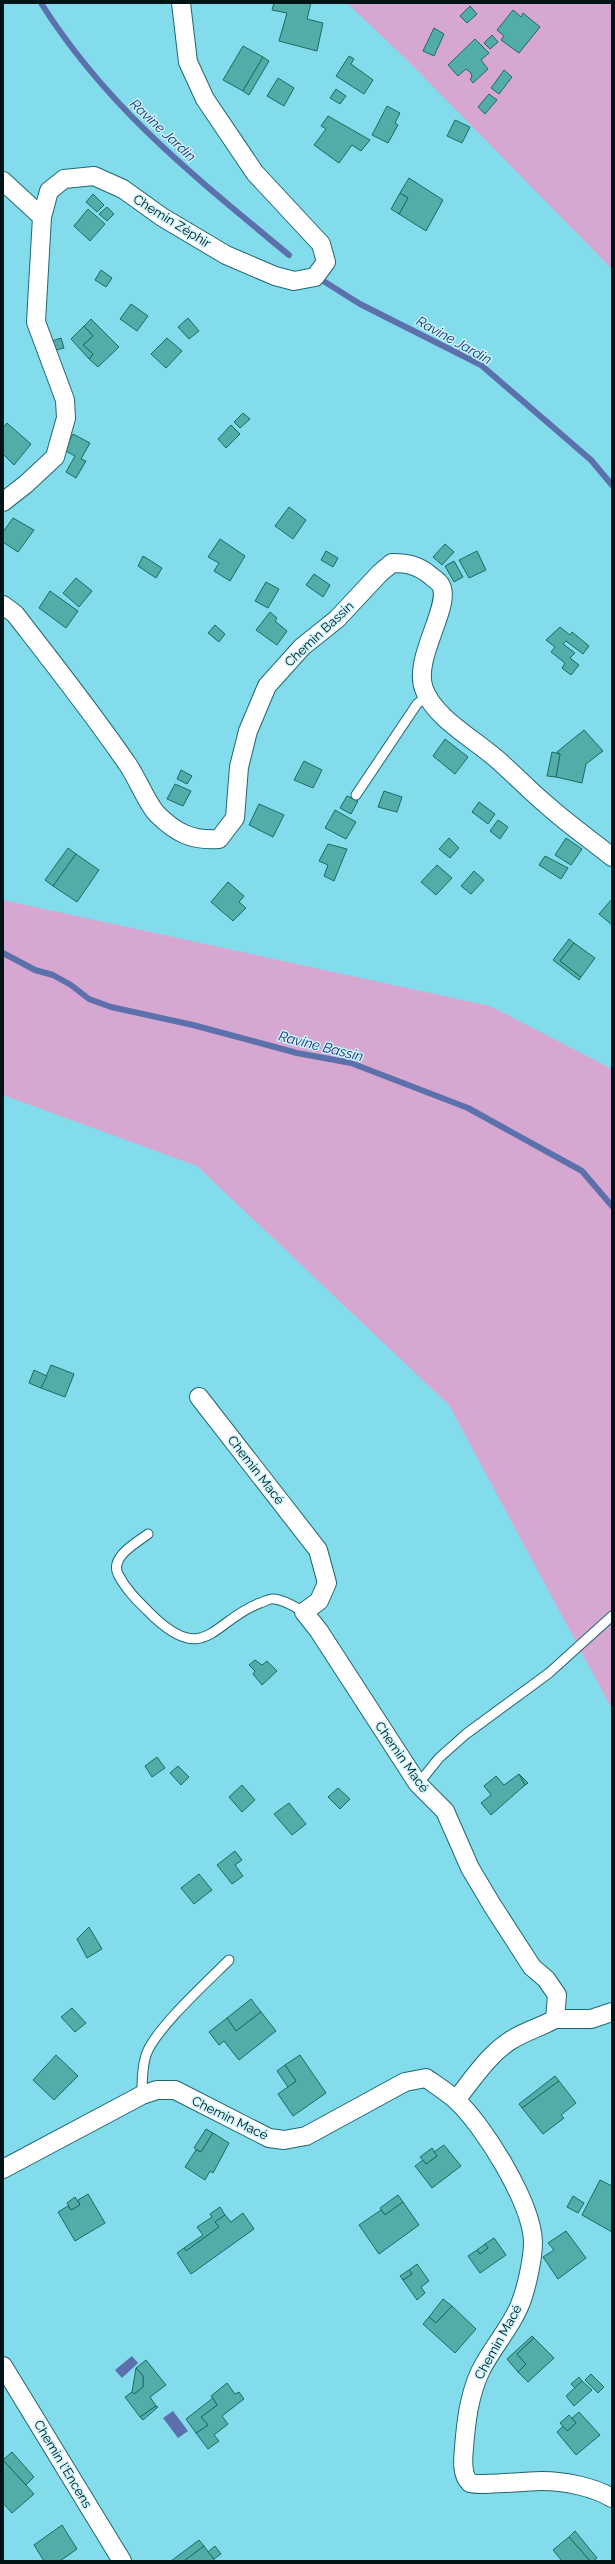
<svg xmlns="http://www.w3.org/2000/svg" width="615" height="2564" font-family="Raleway,sans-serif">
  <rect width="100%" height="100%" fill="#83dceb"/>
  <g fill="#d6a7d1">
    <path d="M347,3H612V269L409,62Z"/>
    <path d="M3,900L490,1006L612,1069V1709L449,1405L197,1166L3,1095Z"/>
  </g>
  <g fill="#5c70ac">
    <path d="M132,2356L138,2363L122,2378L115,2370Z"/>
    <path d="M173,2411L188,2431L178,2438L163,2418Z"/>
  </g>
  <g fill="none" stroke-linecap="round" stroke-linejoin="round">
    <g stroke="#5c70ac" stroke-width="6">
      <path d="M41,3C107,108 195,177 289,255"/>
      <path d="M325,282L360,304L481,365L591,460L612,485"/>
      <path d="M3,953L35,970L53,975L71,985L89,999L111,1007L193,1025L297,1053L351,1063L468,1108L582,1171L612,1206"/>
    </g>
  </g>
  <g fill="#52ada8" stroke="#206864">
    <path d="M274,3H311L307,19L323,23L317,51L279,41L287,13L272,10Z"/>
    <path d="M470,6L477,14L467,23L460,16Z"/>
    <path d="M513,10L521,17L523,13L540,27L519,53L501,40L504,36L497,30Z"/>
    <path d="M434,28L444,34L434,56L423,51Z"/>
    <path d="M492,35L498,42L490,49L484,43Z"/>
    <path d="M475,39L489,53L481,60L488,69L473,83L470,79L472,77L471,73L466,69L458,76L448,65Z"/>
    <path d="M243,46L263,57L243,91L223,80Z"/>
    <path d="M349,56L354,59L351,64L373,80L364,94L336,76Z"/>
    <path d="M263,57L269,61L249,95L243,91Z"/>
    <path d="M504,70L512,77L499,94L491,88Z"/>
    <path d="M278,78L294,88L284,106L267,96Z"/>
    <path d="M336,89L346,96L340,104L330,98Z"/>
    <path d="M489,94L497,100L485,114L478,107Z"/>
    <path d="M387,106L400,113L395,123L398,125L388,143L372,135Z"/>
    <path d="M328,116L370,140L361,151L352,145L339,163L314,145L326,129L321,126Z"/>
    <path d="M455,120L470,127L462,143L447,136Z"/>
    <path d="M409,178L443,200L426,231L399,214L408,198L400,193Z"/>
    <path d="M400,193L408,198L399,214L391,209Z"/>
    <path d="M93,194L104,205L97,212L86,202Z"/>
    <path d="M107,207L114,214L107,221L99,214Z"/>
    <path d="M88,209L105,224L90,241L74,226Z"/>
    <path d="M101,270L112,278L106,287L95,280Z"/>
    <path d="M131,304L148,316L137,331L120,319Z"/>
    <path d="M188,318L199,331L189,339L178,327Z"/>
    <path d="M91,319L119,347L98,367L89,359L93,354L83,345L93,336L84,326Z"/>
    <path d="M84,326L93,336L83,345L93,354L89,359L71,339Z"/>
    <path d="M61,338L64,348L56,350L52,341Z"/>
    <path d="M167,338L182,351L166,368L151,354Z"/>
    <path d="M243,413L250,419L240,428L234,422Z"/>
    <path d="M7,423L31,444L14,465L3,454V428Z"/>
    <path d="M231,425L240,434L226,448L218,439Z"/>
    <path d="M73,434L90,443L81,459L86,461L76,478L66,472L75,456L64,450Z"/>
    <path d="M289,507L306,520L293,539L275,526Z"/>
    <path d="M13,518L34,530L18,552L3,542V532Z"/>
    <path d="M220,539L245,556L230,581L214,571L219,563L208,557Z"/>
    <path d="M445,544L454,552L442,565L433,557Z"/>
    <path d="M326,551L338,558L333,567L321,560Z"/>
    <path d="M477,551L486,570L469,578L459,560Z"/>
    <path d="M143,556L162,568L156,578L138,566Z"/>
    <path d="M454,561L463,577L454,582L445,566Z"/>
    <path d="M314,574L330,585L323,597L306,585Z"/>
    <path d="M76,578L92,591L79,607L63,593Z"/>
    <path d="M266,582L279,589L268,608L255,601Z"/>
    <path d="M50,591L78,611L66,628L39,608Z"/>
    <path d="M270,612L277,618L275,621L287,631L277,645L256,630Z"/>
    <path d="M215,625L225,634L219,642L208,633Z"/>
    <path d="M560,627L570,635L572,632L589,646L583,654L566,641L563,644L575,653L570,658L579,665L571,675L562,668L565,663L551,652L555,647L546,640Z"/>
    <path d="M584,730L603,751L586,764L582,783L556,777L560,754L557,752Z"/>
    <path d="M445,739L468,757L455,774L433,756Z"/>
    <path d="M552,752L560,754L556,777L547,776Z"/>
    <path d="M304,761L322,770L313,788L294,780Z"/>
    <path d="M181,770L192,776L187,784L177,779Z"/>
    <path d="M175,784L191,791L183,806L167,799Z"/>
    <path d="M384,791L402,797L397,812L378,807Z"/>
    <path d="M347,796L358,801L351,814L340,808Z"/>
    <path d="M479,802L495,814L488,824L472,812Z"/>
    <path d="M259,804L284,815L273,837L249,825Z"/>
    <path d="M335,810L356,822L346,839L325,828Z"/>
    <path d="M498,820L508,827L500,839L490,831Z"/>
    <path d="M449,838L459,848L450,858L439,849Z"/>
    <path d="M566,838L582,849L571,865L555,855Z"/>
    <path d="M328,844L347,849L334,881L324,876L328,865L319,861Z"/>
    <path d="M68,848L76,854L53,886L45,880Z"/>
    <path d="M76,854L99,870L77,902L53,886Z"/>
    <path d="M545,856L568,868L561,879L539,865Z"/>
    <path d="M437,865L452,878L436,895L421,882Z"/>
    <path d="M474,871L484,880L471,894L461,886Z"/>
    <path d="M228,882L244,896L239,902L246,908L233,921L211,902Z"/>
    <path d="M612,899V925L599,914Z"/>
    <path d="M569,939L574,943L560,961L581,977L579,980L553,960Z"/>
    <path d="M574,943L595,958L581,977L560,961Z"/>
    <path d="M51,1365L74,1374L65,1397L41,1388Z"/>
    <path d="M34,1370L47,1376L41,1388L29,1383Z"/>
    <path d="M255,1660L262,1665L267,1661L277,1671L262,1685L253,1674L255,1671L249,1665Z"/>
    <path d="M157,1757L165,1768L152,1777L145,1766Z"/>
    <path d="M178,1766L189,1777L181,1785L170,1773Z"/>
    <path d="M519,1774L528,1783L525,1785Z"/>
    <path d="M519,1774L525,1785L491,1815L481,1803L491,1795L484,1786L496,1776L504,1785Z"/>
    <path d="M242,1785L255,1800L242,1812L229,1797Z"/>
    <path d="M338,1788L350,1799L340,1809L328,1797Z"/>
    <path d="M289,1803L306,1824L292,1835L274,1814Z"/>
    <path d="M235,1851L242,1860L235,1865L243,1876L232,1884L217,1865Z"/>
    <path d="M199,1874L212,1890L194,1904L181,1888Z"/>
    <path d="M89,1927L102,1949L87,1958L77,1939Z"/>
    <path d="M251,1999L261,2012L236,2031L227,2018Z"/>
    <path d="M72,2008L86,2023L75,2032L61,2017Z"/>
    <path d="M261,2012L276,2031L239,2060L224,2041L219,2045L209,2032L227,2018L236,2031Z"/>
    <path d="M56,2055L78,2076L54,2100L33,2080Z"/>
    <path d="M300,2055L326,2093L293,2116L278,2094L296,2081L285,2065Z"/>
    <path d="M285,2065L296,2081L288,2087L277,2071Z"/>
    <path d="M555,2076L559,2081L522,2108L519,2104Z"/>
    <path d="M559,2081L576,2103L561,2115L564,2118L543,2134L522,2108Z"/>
    <path d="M206,2129L213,2133L201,2152L194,2148Z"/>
    <path d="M213,2133L229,2143L213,2173L210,2171L205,2180L185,2167L196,2150L201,2152Z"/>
    <path d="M444,2145L461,2166L432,2188L415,2166L423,2160L426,2164L437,2156L434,2152Z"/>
    <path d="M432,2148L437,2156L426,2164L420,2157Z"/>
    <path d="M600,2180L612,2186V2232L582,2215Z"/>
    <path d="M88,2194L105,2223L75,2241L58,2212L68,2206L71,2210L80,2205L78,2200Z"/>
    <path d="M398,2195L403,2202L385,2215L380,2208Z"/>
    <path d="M573,2196L584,2203L578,2213L567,2207Z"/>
    <path d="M75,2197L80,2205L71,2210L67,2203Z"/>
    <path d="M403,2202L419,2225L379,2254L359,2225L381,2210L385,2215Z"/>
    <path d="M220,2207L225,2215L215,2222L219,2227L186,2251L184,2248L203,2235L197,2227L212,2217L210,2214Z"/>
    <path d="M243,2213L254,2229L191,2274L177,2253L184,2248L186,2251L219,2227L215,2222L225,2215L231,2222Z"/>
    <path d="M566,2231L586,2258L558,2279L543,2257L554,2250L548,2243Z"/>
    <path d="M494,2238L506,2255L480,2273L468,2256L477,2250L480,2254L488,2248L485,2244Z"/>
    <path d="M485,2244L488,2248L480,2254L477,2250Z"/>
    <path d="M417,2264L429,2281L421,2287L425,2293L417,2300L403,2280L412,2274L409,2270Z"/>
    <path d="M409,2270L412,2274L403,2280L400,2276Z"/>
    <path d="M443,2299L452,2306L436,2323L429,2317Z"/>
    <path d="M452,2306L476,2329L455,2353L423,2324L429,2317L436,2323Z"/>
    <path d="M532,2336L534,2338L517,2354L526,2364L518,2372L507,2359Z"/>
    <path d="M534,2338L554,2358L528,2382L518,2372L526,2364L517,2354Z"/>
    <path d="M146,2360L166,2385L150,2397L156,2406L140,2417L125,2397L132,2392L134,2394L143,2387V2376L136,2368Z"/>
    <path d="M136,2368L143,2376V2387L134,2394L132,2392Z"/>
    <path d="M591,2374L604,2387L598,2393L585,2380Z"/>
    <path d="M579,2377L582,2381L575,2388L571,2384Z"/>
    <path d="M582,2381L592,2390L574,2406L566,2396Z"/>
    <path d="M227,2383L235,2394L239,2392L244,2399L222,2416L228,2424L214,2435L219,2441L208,2449L196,2433L208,2425L201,2417L217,2405L211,2396Z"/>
    <path d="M213,2398L217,2405L201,2417L208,2425L196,2433L186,2419Z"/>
    <path d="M156,2406L158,2407L143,2420L140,2417Z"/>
    <path d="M579,2412L600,2435L576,2455L557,2432L563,2426L567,2431L576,2423L572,2418Z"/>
    <path d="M569,2415L576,2423L567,2431L560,2423Z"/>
    <path d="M12,2452L34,2477L26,2485L3,2460Z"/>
    <path d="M3,2460L34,2494L12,2513L3,2503Z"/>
    <path d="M62,2525L77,2549L60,2561H44L34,2545Z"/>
    <path d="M575,2531L597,2558L593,2561H590L569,2537Z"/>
    <path d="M569,2537L590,2561H562L553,2550Z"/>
    <path d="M199,2540L204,2546L184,2561H171Z"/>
    <path d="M204,2546L215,2561H184Z"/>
    <path d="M215,2546L221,2554L214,2559L208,2552Z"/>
  </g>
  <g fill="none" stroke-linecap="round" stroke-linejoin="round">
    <g stroke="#216772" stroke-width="11">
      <g id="lane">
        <path d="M356,795L417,704L427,696"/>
        <path d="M148,1534C136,1543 110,1557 118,1574C127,1592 141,1604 155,1618C206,1665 214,1620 260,1603C264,1602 270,1598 274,1599C285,1600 295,1607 304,1612"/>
        <path d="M418,1784L439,1758L466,1734L549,1673L612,1616"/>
        <path d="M142,2095C142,2081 142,2068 146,2055C154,2030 209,1980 229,1960"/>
      </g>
    </g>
    <g stroke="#216772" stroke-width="20">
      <g id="street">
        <path d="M3,181L42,217"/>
        <path d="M3,502L26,484L55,457L66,418L65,400L36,322L42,217L49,191L64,179L94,176L123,189L162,217L226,255L275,276L294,281L315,277L326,262L321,244L255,173L205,99L188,62L181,3"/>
        <path d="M3,605L15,614C53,663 91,711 126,762C136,775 147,804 157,814C176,833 192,841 219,839L235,818L239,767L248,731L267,686L302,647L337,619L380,573L392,563C407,563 418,565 431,576C433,578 438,581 440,584C454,603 412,658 424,689C434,718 476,740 499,761C516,776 531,792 548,806C568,824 591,840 612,857"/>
        <path d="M199,1397L318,1550L327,1583L319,1601L304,1612L319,1631L418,1784L445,1811L470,1868L492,1905L532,1967L546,1979L557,1995L555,2019C541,2027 526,2031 513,2039C489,2053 473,2079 456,2100"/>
        <path d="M555,2019H591L612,2012"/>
        <path d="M3,2169L142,2095L157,2090H175L269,2138L284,2140L306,2136L405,2082L426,2078C436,2085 447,2092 456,2100C484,2126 532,2203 533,2242C533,2259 526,2291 519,2307C509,2330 491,2349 480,2372C469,2396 466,2422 464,2448C463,2458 461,2475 470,2483C474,2486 532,2481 542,2481C564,2481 594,2487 612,2498"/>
        <path d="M3,2366L122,2561"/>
      </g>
    </g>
    <use href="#lane" stroke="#fff" stroke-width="9"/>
    <use href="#street" stroke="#fff" stroke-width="18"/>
  </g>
  <g text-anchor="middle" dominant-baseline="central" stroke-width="3" stroke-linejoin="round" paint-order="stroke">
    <g font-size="13" fill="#001418" stroke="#cbf5fc">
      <text transform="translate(172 221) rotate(32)">Chemin Zéphir</text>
      <text transform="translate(319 634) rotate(-43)">Chemin Bassin</text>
      <text transform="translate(256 1470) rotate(52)">Chemin Macé</text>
      <text transform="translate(402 1757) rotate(55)">Chemin Macé</text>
      <text transform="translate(230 2118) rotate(26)">Chemin Macé</text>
      <text transform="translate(498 2342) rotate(-61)">Chemin Macé</text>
      <text transform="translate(63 2464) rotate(59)">Chemin l'Encens</text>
    </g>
    <g font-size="14" font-style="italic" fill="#202e79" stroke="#cbf5fc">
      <text transform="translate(163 130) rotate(43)">Ravine Jardin</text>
      <text transform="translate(454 340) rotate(29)">Ravine Jardin</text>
      <text transform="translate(321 1046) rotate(14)">Ravine Bassin</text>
    </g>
  </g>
  <rect width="615" height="2564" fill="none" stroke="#001418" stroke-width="8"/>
</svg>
